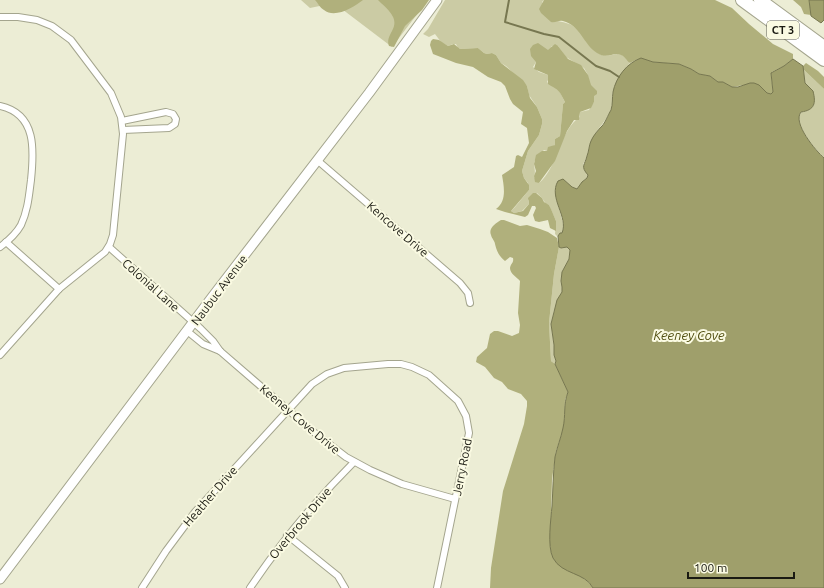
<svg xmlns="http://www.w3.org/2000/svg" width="824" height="588" font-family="Ubuntu,sans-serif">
  <rect width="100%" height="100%" fill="#ecedd5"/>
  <g fill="#cbcba4" fill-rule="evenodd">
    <path d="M301,0H428L392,47L334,3L310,8Z"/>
    <path d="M445,0H544L542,2C545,6 554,19 558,21C566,23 571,23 578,30C585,37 589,48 598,53C608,60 614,51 622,55C626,57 626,61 630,63L619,77L612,94C616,111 601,124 593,137C588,145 589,156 583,164L588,175L587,178L584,180L577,189L572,187L565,181L555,188L557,201L564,227L562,233H560L558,237L555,234L556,221L549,205L546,204L542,198L537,193L528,200L529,204L522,211L514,213L511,211L515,207L529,190L528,183L524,178L522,171L528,151L539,135L542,124V119L537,107L529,95L527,86L506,66L501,63L496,55L492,53L487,54L484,53L478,48L460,49L458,48L456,44H453L448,46L441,42L435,34L429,37L423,34L428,29ZM551,46H558L566,57L584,68L588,75ZM536,62L594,96V102L589,110L580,112V117C560,129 558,168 539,183L534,177C536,171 534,168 534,163C535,158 540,154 544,150L547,151L555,145V139L560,136L563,104L565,102C562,97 560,90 556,87C552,85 550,85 547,82L549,78L548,75L539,72L533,67Z"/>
    <path d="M803,69L824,89V158C815,148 797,129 799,115L802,112L806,111L814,105L813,93L805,83Z"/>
    <path d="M559,247L561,248L567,247L570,250L569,259L562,272L561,281L562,287V292L554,311L551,324L556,361L555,364L551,361L549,323L554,274Z"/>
  </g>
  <g fill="#b0b07c">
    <path d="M315,0H363C354,7 335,19 324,10C320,8 318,3 315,0Z"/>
    <path d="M378,0H429L422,10L405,26L394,47L389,46C387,40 389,37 392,31C400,18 387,9 378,0Z"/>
    <path d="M544,0H715L732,8L749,24L773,44L793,54V59L784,66L772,72L771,75L773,92L771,94L767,93L759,85H744L732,87L723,82H718L710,76L699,74L691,69L679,64L653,62L638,59L630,63C626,61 626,57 621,55C613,51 608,60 597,53C584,45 580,25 563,21C558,20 556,23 551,22L541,13L539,9Z"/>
    <path d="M793,0H809L811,15L804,14L801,7Z"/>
    <path d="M433,39L439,40L448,46L454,44L460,49L478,48L484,53L487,54L492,53L496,55L501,63L523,80L527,86L530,98L537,107L542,119V124L539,135L528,151L522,171L524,178L529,185V190L511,211L514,213L523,211L529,204L528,198L533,193H536L542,198L544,202L549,205L551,209L556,221V231L550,228L548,220L539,222L535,221L533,215L536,208L535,206H532L528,215L525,217L505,212L496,209C507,201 504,187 502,175L514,167L516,156L518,155L522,157L529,143L527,128L521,124L523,112L513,104L510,99L505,86L501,82L488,77L473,67L456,63L433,54L430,45L431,41Z"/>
    <path d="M538,43L548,50L555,44L558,46L568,59L581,65L588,75L591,85L597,91V94L594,96V102L591,108L580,112L579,120H574L567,131L555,161L539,183L535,182L534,176L536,171L534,164L536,155L542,151H547L548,147L555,145V139L560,136L563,104L565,102C558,88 559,91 548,84V75L534,69L536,62L531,56L530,49L533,45Z"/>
    <path d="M806,63L818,71L824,77V89L803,69V66Z"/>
    <path d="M501,220H504L520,226L527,225L540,229L548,232L557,238L559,247L554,274L549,323L551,361L555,364L568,392L565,400L564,427L556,451L552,479L550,548L552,556L555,561C565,567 588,578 593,588H490L491,568L503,491L524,424L527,406V401L521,394L508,389L502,382L494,378L485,367L476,362L477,357L487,348L490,334L494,331H498L512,336L519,333L520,325L518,313L520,281C517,277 510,274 510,268C511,263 514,263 513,258L510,257L505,261C499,256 497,252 495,244C495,241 492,239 491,235C488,228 496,223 501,220Z"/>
  </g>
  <g fill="#9f9f6b" stroke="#777750">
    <path d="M809,0H824V20L821,23L811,16Z"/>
    <path d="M641,58L653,62L679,64L691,69L699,74L710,76L718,82H723L732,87H738L750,83H754L759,85L767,93L771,94L773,92L771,73L784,66L793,59L803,66L805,83L813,91C816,103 815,110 801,112C792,123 816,151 824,158V588H593C585,572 562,575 553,558C547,546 551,519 552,506C553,490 553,474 555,457C557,447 561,438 563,428C566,415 563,405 568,392L555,364L556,361L554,355V345L551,324L557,300L562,292V287L561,281L562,272L569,259L570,250L567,247L561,248L559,247L558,236L560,233H562C569,217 548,198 558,181L563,179L572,187L577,189L582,182L587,178L588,175C580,166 585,165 587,156C589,151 589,145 591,141C593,136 598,130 602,126C605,123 608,115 611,110C613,104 612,98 613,92C616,77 627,63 641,58Z"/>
  </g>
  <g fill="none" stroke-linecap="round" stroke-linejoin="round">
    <path stroke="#777750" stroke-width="2" d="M509,0L505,22L544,34L559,37L596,66L610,71L619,77"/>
    <g stroke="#a4a58e" stroke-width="8">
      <g id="street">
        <path d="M0,17H18L37,20L52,26L71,40L111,93L121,117L123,134L113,235L110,244L105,252L59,289L0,355"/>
        <path d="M0,106C37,114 34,151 31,180C29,195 28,210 21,225C16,234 8,241 0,247"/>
        <path d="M122,121L166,112L173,114L176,119L175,124L169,128L123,130"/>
        <path d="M317,160L460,283L468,293L470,303"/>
        <path d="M6,242L59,289"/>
        <path d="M109,247L201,329L213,341L220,351L316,434L346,457L370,470L402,484L455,499"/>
        <path d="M187,331L203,344L220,351"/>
        <path d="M287,535L338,576L345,588"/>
        <path d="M142,588L166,551L195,512L312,384L327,374L344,368L388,364H401L412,367L429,375L458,401L466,416L469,433L437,588"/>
        <path d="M250,588C281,542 315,501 354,462"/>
      </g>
    </g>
    <g stroke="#a4a58e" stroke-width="11">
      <path id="secondary" d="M0,579L213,296L369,93L437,0"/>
    </g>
    <g stroke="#a4a58e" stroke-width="14">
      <g id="highway">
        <path d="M742,0L824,60"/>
        <path d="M760,0L824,47"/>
      </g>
    </g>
    <use href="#street" stroke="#fff" stroke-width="6"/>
    <use href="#secondary" stroke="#fff" stroke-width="9"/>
    <use href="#highway" stroke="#fff" stroke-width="12"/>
  </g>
  <g text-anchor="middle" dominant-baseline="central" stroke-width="4" stroke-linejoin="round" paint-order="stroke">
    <rect fill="#fafae2" stroke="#5d5d50" stroke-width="1" x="767" y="21" width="32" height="18" rx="3"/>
    <g font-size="11" font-weight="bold" fill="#1a1a12">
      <text x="783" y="30">CT 3</text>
    </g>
    <g font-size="12" fill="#1a1a12" stroke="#fafae2">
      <text transform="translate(398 229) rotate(41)">Kencove Drive</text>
      <text transform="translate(151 285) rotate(42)">Colonial Lane</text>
      <text transform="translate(219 290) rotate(-53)">Naubuc Avenue</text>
      <text transform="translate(300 419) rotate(40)">Keeney Cove Drive</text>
      <text transform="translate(462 467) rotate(-79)">Jerry Road</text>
      <text transform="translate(210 496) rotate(-49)">Heather Drive</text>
      <text transform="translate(300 523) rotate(-50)">Overbrook Drive</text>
    </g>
    <g font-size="13" font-style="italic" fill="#4f4d0e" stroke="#fafae2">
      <text x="689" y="335">Keeney Cove</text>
    </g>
  </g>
  <path d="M688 572v6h106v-6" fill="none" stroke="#1a1a12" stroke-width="2"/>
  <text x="694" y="572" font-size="12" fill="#1a1a12" stroke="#fafae2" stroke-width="3" paint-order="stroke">100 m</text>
</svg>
